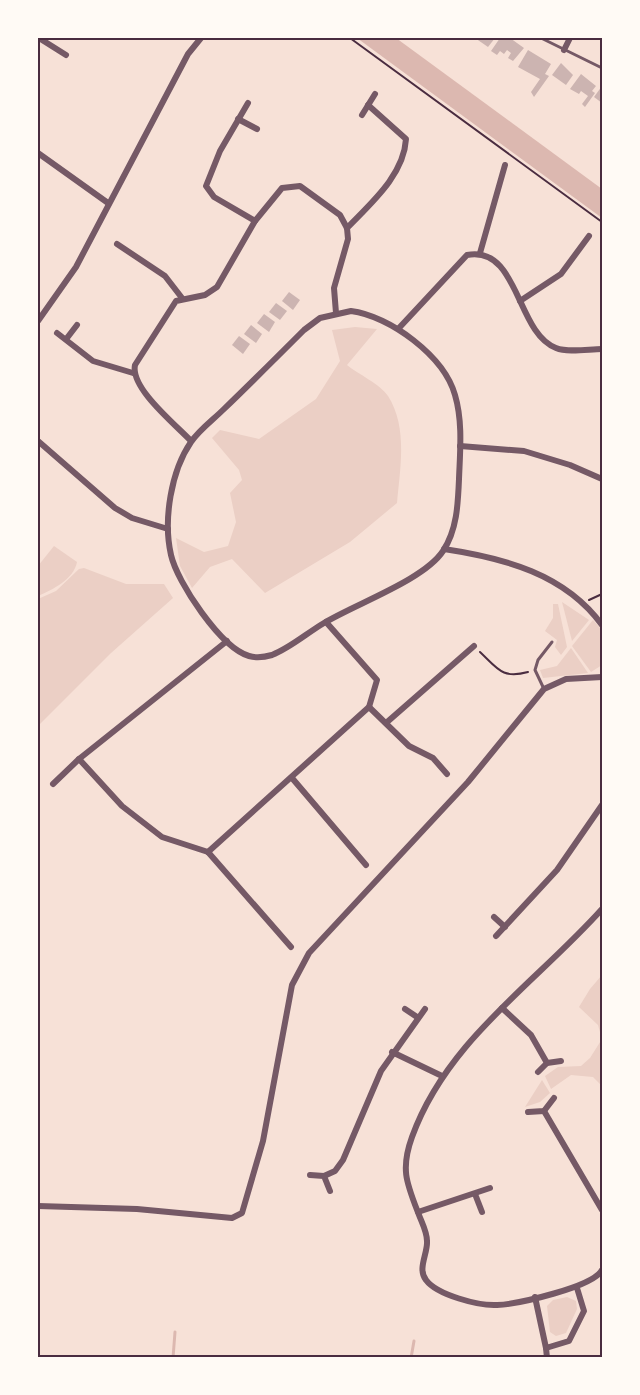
<svg xmlns="http://www.w3.org/2000/svg" width="640" height="1395" font-family="'Noto Serif',serif">
  <rect width="100%" height="100%" fill="#f7e1d7"/>
  <g fill="#ebcfc5">
    <path d="M355,327L377,329L347,365C358,374 380,384 388,396C408,427 400,469 397,503L350,542L265,593L232,559L210,567L192,588L180,566L176,538L204,552L228,546L236,522L230,493L242,480L239,470L212,438L220,430L259,439L316,399L340,361L332,330Z"/>
    <path d="M54,546L77,562C74,579 52,590 38,596V566Z"/>
    <path d="M84,568L126,584H164L173,598L111,653L38,726V599L56,591L79,569Z"/>
    <path d="M562,602L589,620L572,641Z"/>
    <path d="M553,604H558L567,647L561,655L555,647L557,640L545,631L553,618Z"/>
    <path d="M593,620L602,630V665L591,672L572,646Z"/>
    <path d="M571,648L588,673L543,678L540,670L557,666Z"/>
    <path d="M602,975V1108L600,1084L593,1077L571,1075L551,1089L545,1076L558,1067L581,1066L590,1058L602,1039L598,1025L579,1007L590,989Z"/>
    <path d="M542,1080L550,1093L540,1102L525,1107Z"/>
    <path d="M567,1297L576,1301L577,1309L566,1333L556,1336L550,1332L547,1306L553,1300Z"/>
  </g>
  <path fill="#dcb8b0" d="M357,38H396L602,189V218Z"/>
  <g fill="none" stroke-linecap="round" stroke-linejoin="round">
    <g stroke="#dcb8b0" stroke-width="3">
      <path d="M173,1358L175,1332"/>
      <path d="M411,1358L414,1341"/>
    </g>
  </g>
  <g fill="#ccb4b1">
    <path d="M475,38H495L488,47Z"/>
    <path d="M500,38H510L524,48L513,61L508,58L511,53L507,50L504,54L500,51L497,55L491,51Z"/>
    <path d="M528,50L551,64L545,74L549,76L534,97L531,92L540,79L518,67Z"/>
    <path d="M561,63L573,75L566,85L552,75Z"/>
    <path d="M581,74L596,86L592,91L595,93L585,107L582,104L588,96L581,91L579,94L570,89Z"/>
    <path d="M602,86V103L594,97Z"/>
    <path d="M289,292L300,300L293,310L282,301Z"/>
    <path d="M276,303L287,311L280,320L269,312Z"/>
    <path d="M264,314L275,322L269,332L257,323Z"/>
    <path d="M251,325L262,334L256,343L244,334Z"/>
    <path d="M239,336L250,344L243,354L232,345Z"/>
  </g>
  <g fill="none" stroke-linecap="round" stroke-linejoin="round">
    <g stroke="#4a2c40" stroke-width="2">
      <path d="M350,38L602,222"/>
      <path d="M589,600L602,594"/>
      <path d="M480,652C498,669 502,679 528,672"/>
    </g>
    <g stroke="#755966" stroke-width="3">
      <path d="M541,38L602,68"/>
      <path d="M544,689L535,670L538,660L552,642"/>
    </g>
    <g stroke="#755966" stroke-width="6">
      <path d="M39,38L66,55"/>
      <path d="M564,50L570,38"/>
      <path d="M248,103L220,151L206,186L214,197L255,221"/>
      <path d="M362,115L375,94"/>
      <path d="M238,119L257,129"/>
      <path d="M38,153L108,203"/>
      <path d="M347,228C371,203 404,175 406,139L368,105"/>
      <path d="M117,244L165,276L182,298"/>
      <path d="M480,253L505,165"/>
      <path d="M520,301L561,274L589,236"/>
      <path d="M351,311C390,316 444,356 455,395C463,422 460,452 459,479C458,504 457,530 443,551C424,580 355,604 324,623C307,633 290,648 272,655C265,657 256,658 249,656C221,648 177,582 171,555C163,520 171,471 191,442C199,430 214,419 224,409C251,383 278,356 304,330L320,318Z"/>
      <path d="M38,321L76,267L188,54L201,38"/>
      <path d="M399,328L467,255C519,245 516,333 556,348C568,353 589,349 602,349"/>
      <path d="M57,333L93,361L133,373"/>
      <path d="M67,338L77,325"/>
      <path d="M38,441L115,508L132,518L168,529"/>
      <path d="M191,441C176,425 130,388 135,365L176,301L205,295L217,287L255,221L282,188L300,186L340,215L347,228L348,239L334,288L336,313"/>
      <path d="M460,446L524,451L570,465L602,479"/>
      <path d="M444,549C504,558 565,574 602,625"/>
      <path d="M369,707L409,746L433,758L447,774"/>
      <path d="M386,723L474,646"/>
      <path d="M79,759L122,806L162,837L208,852"/>
      <path d="M292,778L366,865"/>
      <path d="M53,784L79,759L227,641"/>
      <path d="M208,852L369,707L377,680L326,622"/>
      <path d="M208,852L291,947"/>
      <path d="M602,909C536,983 447,1040 412,1137C400,1170 407,1184 419,1215C422,1223 427,1232 427,1241C428,1253 417,1269 426,1280C437,1295 479,1306 497,1305C518,1304 593,1287 602,1270"/>
      <path d="M494,917L505,927"/>
      <path d="M496,936L557,870L602,805"/>
      <path d="M502,1008L531,1035L547,1063"/>
      <path d="M405,1009L417,1017"/>
      <path d="M392,1052L442,1076"/>
      <path d="M538,1072L547,1063L561,1061"/>
      <path d="M544,1111L602,1210"/>
      <path d="M528,1112L544,1111L554,1098"/>
      <path d="M310,1175L324,1176L330,1191"/>
      <path d="M324,1176L335,1171L343,1160L381,1071L425,1009"/>
      <path d="M475,1194L482,1212"/>
      <path d="M38,1206L137,1209L232,1218L242,1213L263,1141L292,985L309,953L468,782L544,689L566,679L602,677"/>
      <path d="M418,1212L490,1188"/>
      <path d="M535,1297L546,1348L569,1341L584,1311L577,1288"/>
      <path d="M546,1348L547,1358"/>
    </g>
  </g>
  <rect width="640" height="1395" fill="none" stroke="#fffaf5" stroke-width="78"/>
  <rect x="39" y="39" width="562" height="1317" fill="none" stroke="#4a2c40" stroke-width="2"/>
</svg>
